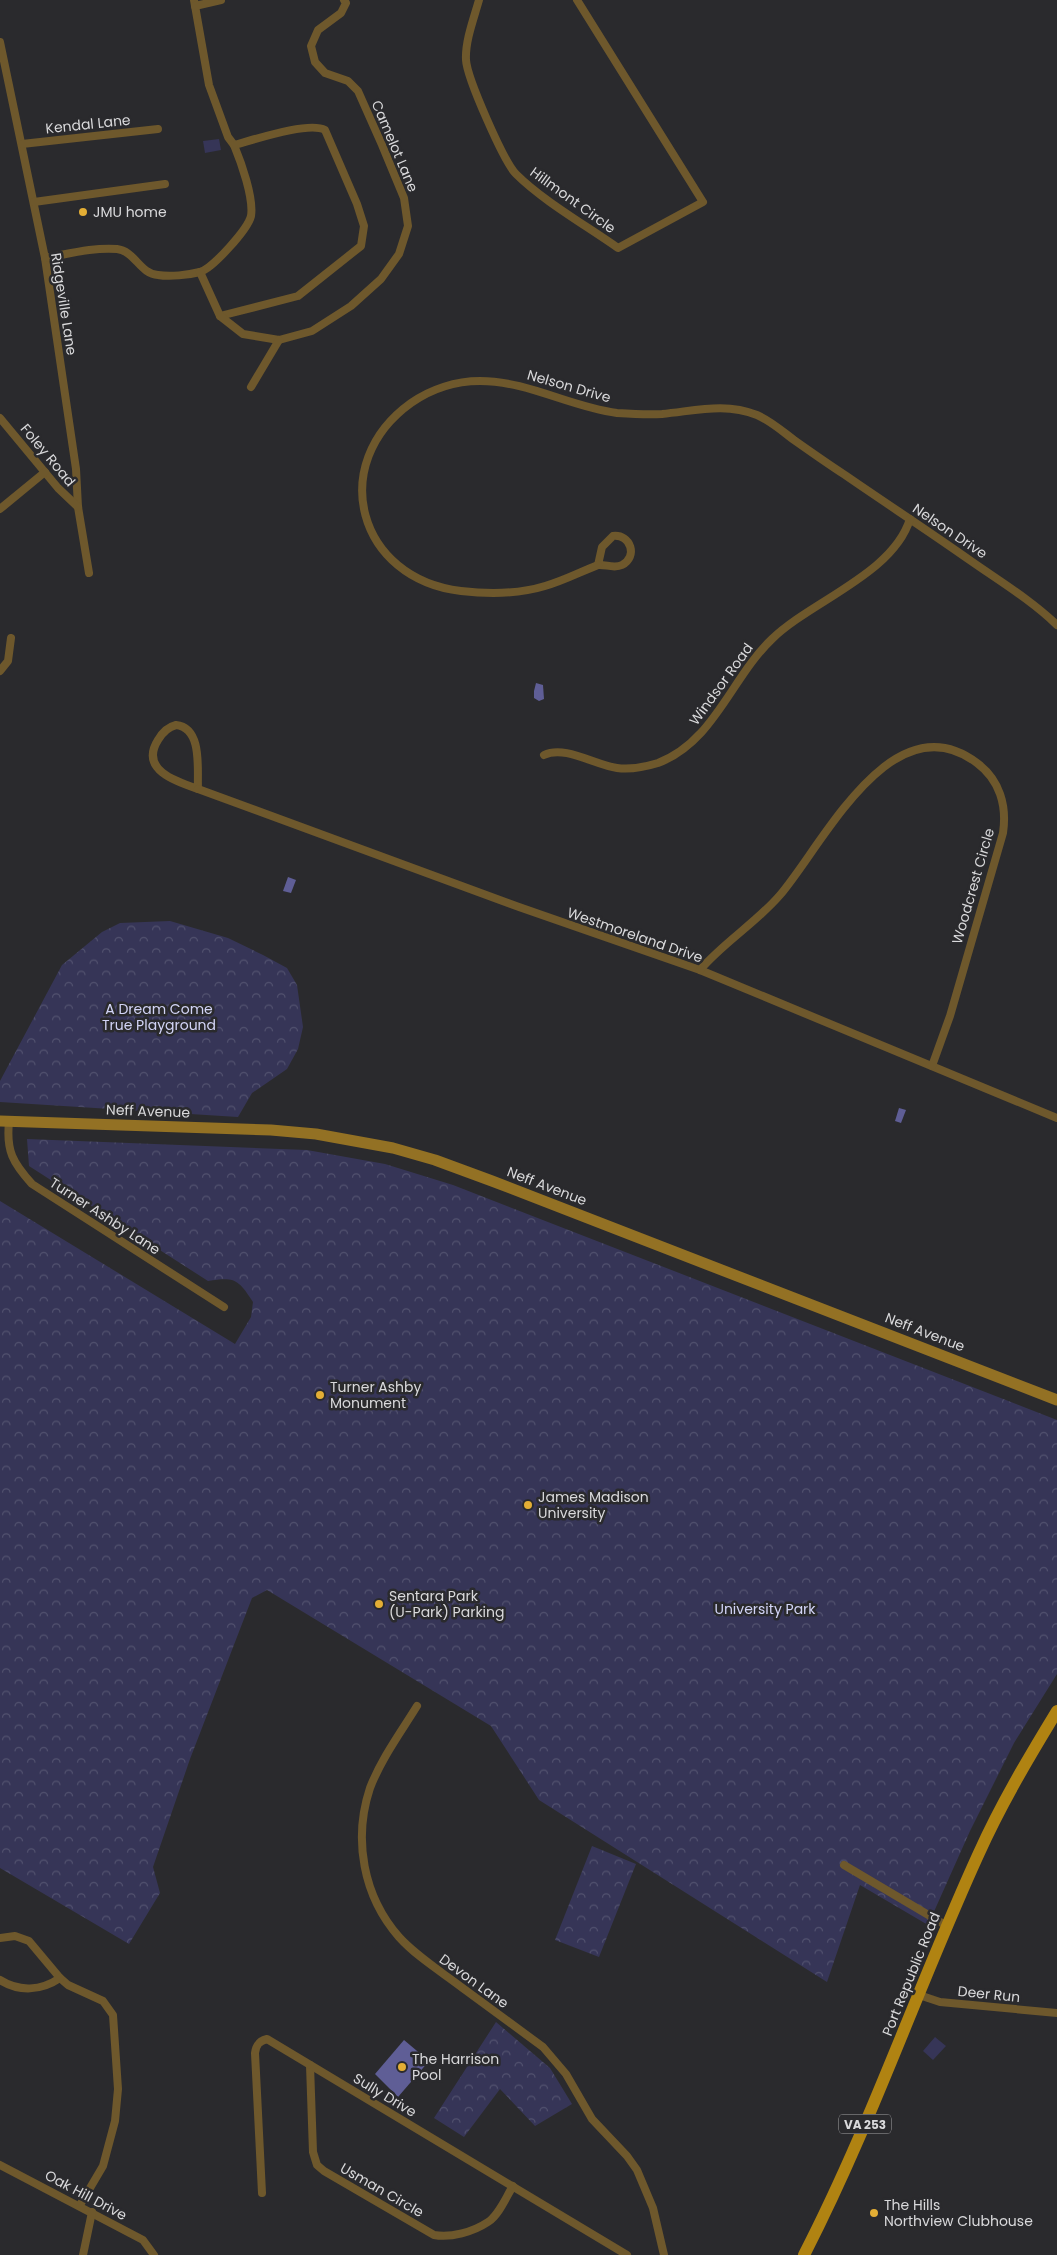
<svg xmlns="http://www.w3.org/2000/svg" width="1057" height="2255" font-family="Poppins,sans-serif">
  <defs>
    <pattern id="park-crowns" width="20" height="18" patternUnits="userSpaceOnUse" patternTransform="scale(1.25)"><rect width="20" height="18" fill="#363557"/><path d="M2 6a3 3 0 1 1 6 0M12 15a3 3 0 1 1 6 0" fill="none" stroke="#52526f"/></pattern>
  </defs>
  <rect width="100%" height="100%" fill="#2a2a2d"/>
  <g fill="#363557">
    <path d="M219,139L221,150L205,153L203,141Z"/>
    <path d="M935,2037L946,2046L933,2060L923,2051Z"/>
  </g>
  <g fill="url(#park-crowns)">
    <path d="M170,921L228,938L263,955L287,968L297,985L303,1027L298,1049L287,1069L252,1093L238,1117L0,1102V1081L62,965L102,932L120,923Z"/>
    <path d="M27,1139L307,1150L385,1164L453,1185L1057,1420V1674L1014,1743L970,1831L928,1925L860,1885L827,1982L539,1800L491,1726L267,1590L252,1598L190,1759L153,1867L160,1893L129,1944L0,1868V1201L235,1344L251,1317L253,1302C238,1279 235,1277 208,1281L29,1166Z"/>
    <path d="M592,1846L636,1864L599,1957L555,1940Z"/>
    <path d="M496,2022L550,2068L572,2104L535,2126L500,2089L464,2137L434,2118Z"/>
  </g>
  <g fill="#5f5e96">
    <path d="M536,683L543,685L544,699L539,701L534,698V691Z"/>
    <path d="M288,877L296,880L291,893L283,891Z"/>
    <path d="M899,1108L906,1110L901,1123L895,1121Z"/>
    <path d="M404,2040L429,2061L398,2097L375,2074Z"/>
  </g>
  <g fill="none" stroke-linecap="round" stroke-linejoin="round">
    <g stroke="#6e582c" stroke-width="8">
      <path d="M194,0L209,85L228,137L234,145"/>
      <path d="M479,0C474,18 465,41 466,60C467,78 504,162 516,174C543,201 587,226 618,248L703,202L577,0"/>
      <path d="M195,6L221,0"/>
      <path d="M0,42L45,258L76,469L78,507L89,573"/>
      <path d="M22,144L158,129"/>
      <path d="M34,202L165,184"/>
      <path d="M45,258C68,254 94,247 117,249C135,251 140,274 158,275C170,277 188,275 200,272C213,268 248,229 251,216C254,198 241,162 234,145C253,140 309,121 325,130L357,204L364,226L361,246L298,296L220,316"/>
      <path d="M200,272L220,316L243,334L279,340L312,331L351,306L381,279L399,254L408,226L404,198L382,145L358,91L348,81L325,73L315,62L311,46L318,30L341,13L346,3L344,0"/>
      <path d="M251,387L279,340"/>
      <path d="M0,418L58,488L78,507"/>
      <path d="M0,509L45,472"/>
      <path d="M613,536C631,534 638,557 622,565C614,569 605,564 598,565L602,547Z"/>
      <path d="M598,565C580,572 563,581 545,586C519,594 488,594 461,591C358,579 326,464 411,403C431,389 456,381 480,381C528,381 570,407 617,413C632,414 647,415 662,414C695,411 725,402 757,415C771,421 782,431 794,440C811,452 828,464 845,475C887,504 930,532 971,561C1001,582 1031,600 1057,625"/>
      <path d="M0,671L8,661L11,638"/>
      <path d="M176,725C203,728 197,770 198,789C177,782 139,770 158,740C162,733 168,727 176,725Z"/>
      <path d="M544,755C565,745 595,765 617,768C631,770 645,767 658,763C714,742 731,678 772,639C811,601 893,574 910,519"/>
      <path d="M198,789L519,907L700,970L1057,1118"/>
      <path d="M700,970C724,942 756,923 780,895C823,845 892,699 977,763C1000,780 1007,806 1003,833L950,1016L932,1066"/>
      <path d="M9,1122C6,1151 13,1163 32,1184L224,1307"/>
      <path d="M417,1706C401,1732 381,1759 370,1788C353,1839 363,1896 399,1937C417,1957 442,1972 464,1989C490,2008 517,2028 543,2047L566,2074L592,2119L627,2156L637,2170L653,2208L664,2255"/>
      <path d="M844,1865L947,1926"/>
      <path d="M0,1938L15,1936L29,1941L60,1978L68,1985L103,2001L113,2015L118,2089L115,2121L103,2166L80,2205"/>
      <path d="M0,1980C19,1992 41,1991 60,1978"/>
      <path d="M919,1995L940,2002L1057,2013"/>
      <path d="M310,2065L313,2152L317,2165L324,2171L434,2235C451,2238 473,2232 488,2222C499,2215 506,2197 513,2186"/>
      <path d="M0,2165L143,2240L154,2255"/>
      <path d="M262,2193L255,2053C256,2045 259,2041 267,2039L627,2255"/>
      <path d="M83,2255L92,2212"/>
    </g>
    <path stroke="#937124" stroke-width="11" d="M0,1121L271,1130L316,1134L393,1148L435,1160L492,1181L1057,1400"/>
    <path stroke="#b08312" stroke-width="12" d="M804,2255C871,2125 918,1986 979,1853C1001,1804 1029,1757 1057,1711"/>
  </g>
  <g fill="#e3ae35" stroke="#2a2a2d" stroke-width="2">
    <circle cx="83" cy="212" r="5"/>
    <circle cx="320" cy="1395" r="5"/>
    <circle cx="528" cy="1505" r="5"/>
    <circle cx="379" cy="1604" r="5"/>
    <circle cx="402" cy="2067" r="5"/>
    <circle cx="874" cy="2213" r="5"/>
  </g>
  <g text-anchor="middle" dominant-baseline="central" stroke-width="5" stroke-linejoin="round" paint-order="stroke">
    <rect fill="#2a2a2d" stroke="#a4a4a7" stroke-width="1" x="839" y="2114.5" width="52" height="19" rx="4"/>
    <g font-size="12" font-weight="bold" fill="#d9d9db">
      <text x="865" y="2124">VA 253</text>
    </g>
    <g font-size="14" fill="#d9d9db" stroke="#2a2a2d">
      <text transform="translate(88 124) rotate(-6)">Kendal Lane</text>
      <text transform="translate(395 146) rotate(67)">Camelot Lane</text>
      <text transform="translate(573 200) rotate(36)">Hillmont Circle</text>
      <text transform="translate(64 304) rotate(81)">Ridgeville Lane</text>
      <text transform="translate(569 386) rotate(16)">Nelson Drive</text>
      <text transform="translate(48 455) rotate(50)">Foley Road</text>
      <text transform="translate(950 531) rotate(34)">Nelson Drive</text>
      <text transform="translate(721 684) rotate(-54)">Windsor Road</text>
      <text transform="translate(973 886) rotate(-74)">Woodcrest Circle</text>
      <text transform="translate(635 935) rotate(19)">Westmoreland Drive</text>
      <text transform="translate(148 1111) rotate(2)">Neff Avenue</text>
      <text transform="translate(547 1186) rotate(21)">Neff Avenue</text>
      <text transform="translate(105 1216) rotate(33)">Turner Ashby Lane</text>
      <text transform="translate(925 1332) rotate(21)">Neff Avenue</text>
      <text transform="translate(911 1974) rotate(-68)">Port Republic Road</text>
      <text transform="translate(474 1981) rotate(36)">Devon Lane</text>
      <text transform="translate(989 1994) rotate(6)">Deer Run</text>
      <text transform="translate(385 2095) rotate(31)">Sully Drive</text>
      <text transform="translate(382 2190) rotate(30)">Usman Circle</text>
      <text transform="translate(86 2195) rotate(28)">Oak Hill Drive</text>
    </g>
    <g font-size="14" fill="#d9d9db" stroke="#2a2a2d" text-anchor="start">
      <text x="93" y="212">JMU home</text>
      <text x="330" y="1387">Turner Ashby<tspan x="330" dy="16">Monument</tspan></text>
      <text x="538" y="1497">James Madison<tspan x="538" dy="16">University</tspan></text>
      <text x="389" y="1596">Sentara Park<tspan x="389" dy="16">(U-Park) Parking</tspan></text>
      <text x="412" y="2059">The Harrison<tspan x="412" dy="16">Pool</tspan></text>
      <text x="884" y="2205">The Hills<tspan x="884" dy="16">Northview Clubhouse</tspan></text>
    </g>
    <g font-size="14" fill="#d2d4f6" stroke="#2a2a2d">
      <text x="159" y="1009">A Dream Come<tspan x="159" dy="16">True Playground</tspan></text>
      <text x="765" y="1609">University Park</text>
    </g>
  </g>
</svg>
